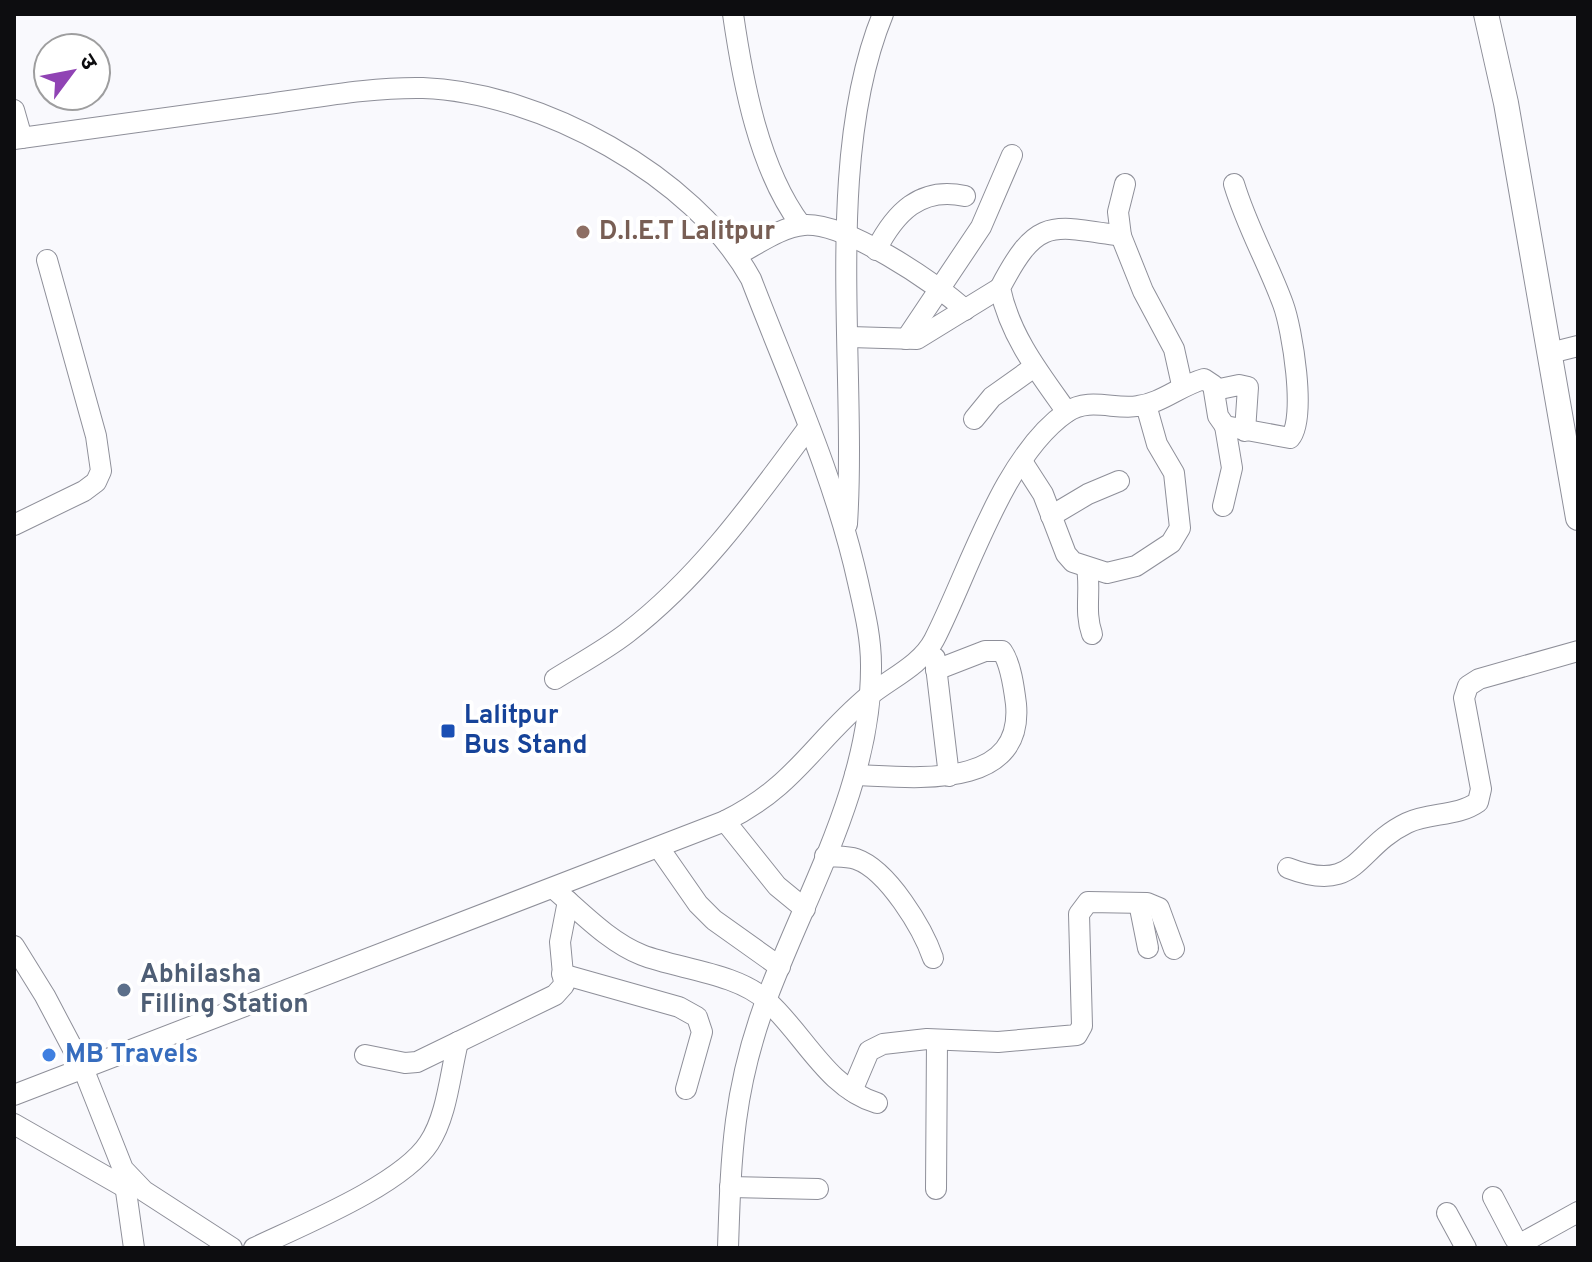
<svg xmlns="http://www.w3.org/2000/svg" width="1592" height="1262" font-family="Overpass,'Noto Sans Devanagari',sans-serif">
  <rect width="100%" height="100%" fill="#f9f9fd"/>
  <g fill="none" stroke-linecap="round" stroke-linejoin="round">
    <g stroke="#8e8f99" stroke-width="22">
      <g id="minor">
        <path d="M733,14C743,83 759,169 801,225"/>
        <path d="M14,110L22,138"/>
        <path d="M14,139C96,128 178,117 260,105C314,98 369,87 423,88C540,92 694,176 751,279C789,378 835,478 858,582C864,609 871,636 871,665C872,784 807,891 767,998C733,1088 731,1154 728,1248"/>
        <path d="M1125,184L1118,212L1121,236L1143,291L1174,349L1182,385"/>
        <path d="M876,250C895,213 920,186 965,196"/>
        <path d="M737,255C758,244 781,227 804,225C845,222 935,282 965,310"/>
        <path d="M850,337L917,339L1000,288"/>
        <path d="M906,339L981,227L1012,155"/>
        <path d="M1550,353L1578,346"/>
        <path d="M1215,390L1239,385L1248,387L1245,431"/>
        <path d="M1067,412C1039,373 1010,336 1000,288C1037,217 1050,225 1121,236"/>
        <path d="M974,419L992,397L1034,367"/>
        <path d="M1023,463L1043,494L1066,554L1073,562L1107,573L1136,566L1171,543L1180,528L1174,473L1157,444L1146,405"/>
        <path d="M1223,506L1232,468L1225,426"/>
        <path d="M1051,516L1088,494L1119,481"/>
        <path d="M847,524C857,367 823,160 883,14"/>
        <path d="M14,525L84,491L96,482L101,471L96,436L47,260"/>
        <path d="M1087,568C1091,592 1084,611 1092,634"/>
        <path d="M935,658L949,776"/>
        <path d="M555,679C579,664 605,650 627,633C700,577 754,501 808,428"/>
        <path d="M855,775C911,777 1024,792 1016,704C1014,688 1011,664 1002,651H985L936,670"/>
        <path d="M725,821L777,886L805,909"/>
        <path d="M659,848L698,904L714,920L780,967"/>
        <path d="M825,856C835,857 847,856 856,859C888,870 923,929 933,958"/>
        <path d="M1288,868C1358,895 1355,848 1407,823C1430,812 1457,817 1478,802L1481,789L1464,698L1468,686L1479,679L1578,651"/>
        <path d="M554,889C581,912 609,942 642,955C678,969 737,973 767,1001C804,1034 827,1088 877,1103"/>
        <path d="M1139,903L1148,948"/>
        <path d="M14,946L45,996L83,1068L123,1169L144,1191L232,1248"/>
        <path d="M562,974L679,1007L697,1017L702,1032L686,1089"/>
        <path d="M365,1055L405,1063L417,1062L555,995L564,985L560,942L568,901"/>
        <path d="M852,1091L869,1051L883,1044L927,1039L998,1042L1077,1035L1082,1026L1079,914L1088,902L1147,903L1159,908L1174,949"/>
        <path d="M14,1095L725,821C795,787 815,740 870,695C891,678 921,665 934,640C969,572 1003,456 1067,412C1089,397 1115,410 1138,406C1162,403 1179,386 1204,379L1213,385L1218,416L1225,426L1290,438C1307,419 1292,328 1283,304C1268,263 1247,227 1234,184"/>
        <path d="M14,1124L126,1188"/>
        <path d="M124,1177L134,1248"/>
        <path d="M730,1187L818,1189"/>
        <path d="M936,1189L937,1040"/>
        <path d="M1493,1197L1515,1239L1522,1243L1578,1212"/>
        <path d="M1447,1213L1466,1248"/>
        <path d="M254,1248C300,1226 402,1185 429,1143C447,1116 450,1074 458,1042"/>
      </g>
    </g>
    <g stroke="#8e8f99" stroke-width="26">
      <path id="major" d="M1486,14L1506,103L1578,518"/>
    </g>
    <use href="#minor" stroke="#fff" stroke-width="20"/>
    <use href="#major" stroke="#fff" stroke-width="24"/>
  </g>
  <circle fill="#8d6e63" stroke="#fff" stroke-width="3" cx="583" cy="232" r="8"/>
  <rect fill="#1a4fb4" stroke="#fff" stroke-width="3" x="440" y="723" width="16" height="16" rx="4"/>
  <circle fill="#5c6f8a" stroke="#fff" stroke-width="3" cx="124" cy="990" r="8"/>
  <circle fill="#3f7fe0" stroke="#fff" stroke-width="3" cx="49" cy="1055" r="8"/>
  <g text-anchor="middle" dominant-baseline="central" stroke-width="8" stroke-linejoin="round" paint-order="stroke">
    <g font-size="26" font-weight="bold" fill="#785e54" stroke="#fff" text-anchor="start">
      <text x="599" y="232">D.I.E.T Lalitpur</text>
    </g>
    <g font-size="26" font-weight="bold" fill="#164399" stroke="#fff" text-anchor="start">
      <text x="464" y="716">Lalitpur<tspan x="464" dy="30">Bus Stand</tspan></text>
    </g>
    <g font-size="26" font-weight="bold" fill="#4e5e75" stroke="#fff" text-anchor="start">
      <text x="140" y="975">Abhilasha<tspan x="140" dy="30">Filling Station</tspan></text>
    </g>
    <g font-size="26" font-weight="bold" fill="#366cbe" stroke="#fff" text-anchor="start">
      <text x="65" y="1055">MB Travels</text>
    </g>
  </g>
  <rect width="1592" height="1262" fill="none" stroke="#0d0d10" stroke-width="32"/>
  <g transform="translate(72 72) rotate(58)"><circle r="38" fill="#ffffff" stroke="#9e9e9f" stroke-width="2"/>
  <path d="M0-6L14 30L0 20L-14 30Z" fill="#9043b4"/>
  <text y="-12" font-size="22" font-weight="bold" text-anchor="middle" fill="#0d0d10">उ</text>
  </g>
</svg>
